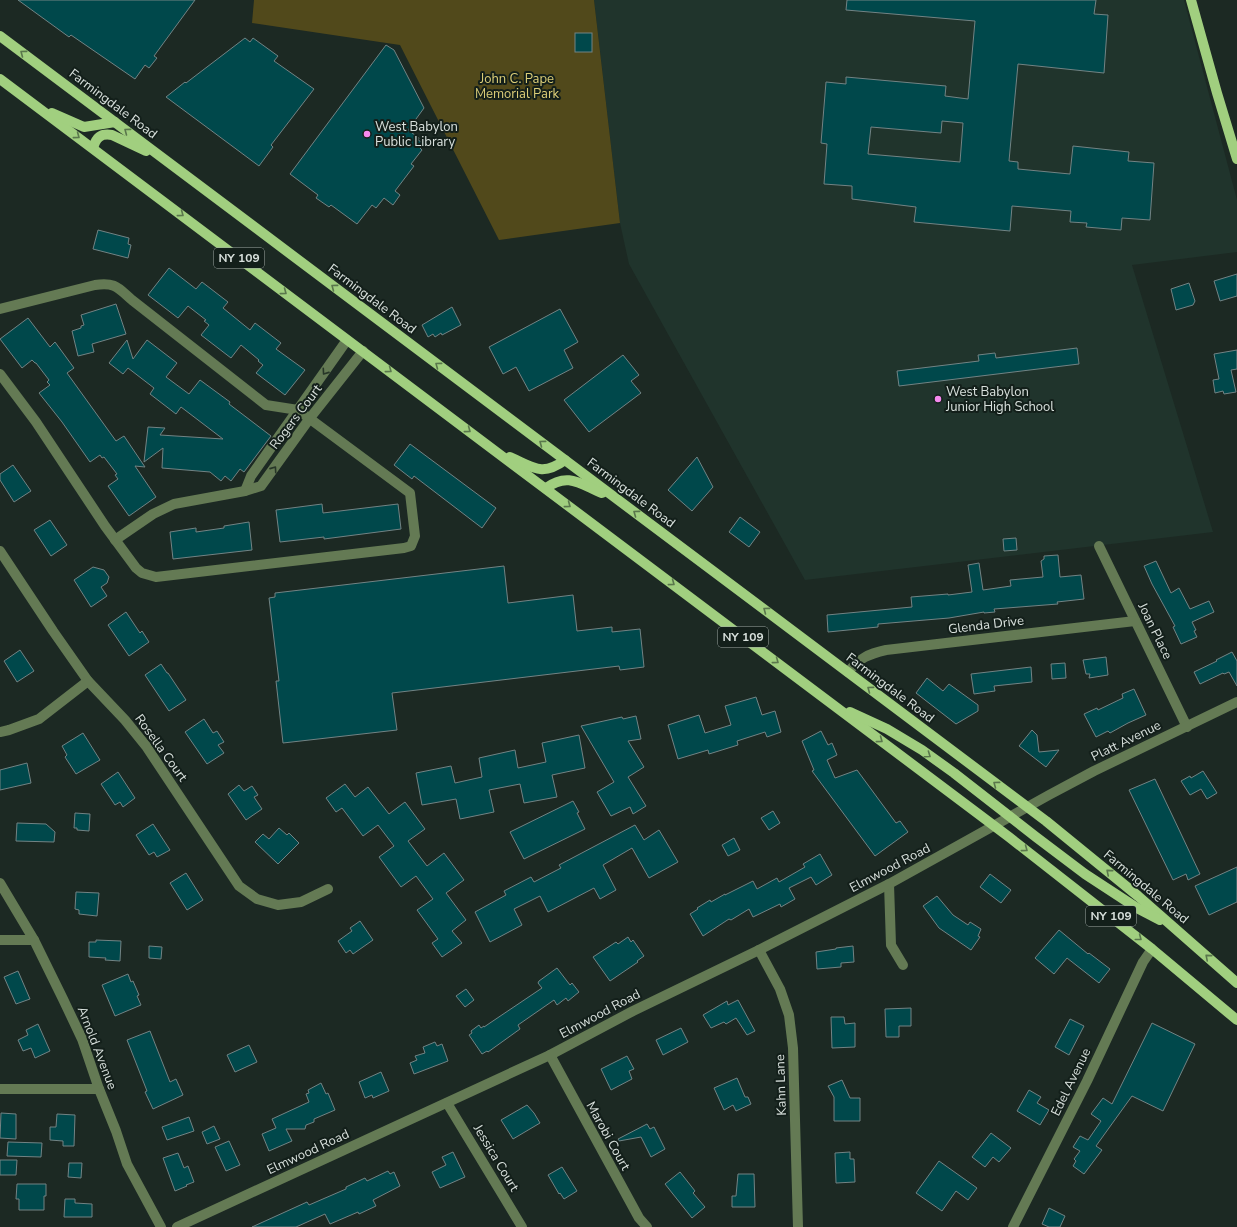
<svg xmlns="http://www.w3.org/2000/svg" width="1237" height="1227" font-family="'Nunito Sans',sans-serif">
  <rect width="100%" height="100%" fill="#1c2923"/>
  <path fill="#20342c" d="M594,0H1184L1237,200V252L1132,265L1213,532L805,580L629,264L620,223Z"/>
  <path fill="#51491b" d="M254,0H594L620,223L499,240L400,45L252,23Z"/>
  <g fill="#00484b" stroke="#728384" fill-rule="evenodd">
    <path d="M18,0H195L154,56L157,58L149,68L145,65L135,79L71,35L69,37Z"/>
    <path d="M847,0H1096L1094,14L1108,15L1104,73L1018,64L1009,161L1018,162V169L1070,174L1073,146L1129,152L1128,161L1154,163L1150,220L1122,218L1121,230L1086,227L1087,223L1070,222L1071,211L1012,206L1010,231L914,222L916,207L852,199V186L824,184L827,144L821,143L826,82L846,84V77L946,86L945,96L968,99L975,21L846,10ZM942,121L963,123L960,162L868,154L871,127L941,133Z"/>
    <rect x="575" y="33" width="17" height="19"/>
    <path d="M245,38L250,42L253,38L278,56L274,61L314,89L271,145L273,147L259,166L166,97L185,82L186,83Z"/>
    <path d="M386,45L394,50L424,108L408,130L419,138L418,140L423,143L420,148L422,150L411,164L414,166L395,191L400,195L393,205L384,198L376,208L372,205L357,224L331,205L329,207L316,198L318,195L290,174Z"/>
    <path d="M98,230L129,238L128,244L131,245L128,258L93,249Z"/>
    <path d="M169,268L196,289L202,282L228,302L223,308L250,330L255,323L281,343L276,349L305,370L285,395L256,373L263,365L258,361L259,360L241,345L231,358L201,335L209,325L204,321L206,320L188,306L178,318L148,295Z"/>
    <path d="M1237,274V296L1220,301L1214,281Z"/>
    <path d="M1189,283L1195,301L1193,305L1176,310L1171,289Z"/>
    <path d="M116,304L126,334L92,344L94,352L78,356L72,331L81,328V326L84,325L81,315Z"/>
    <path d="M452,307L461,325L442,335L441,333L435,337L433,334L428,337L422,325Z"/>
    <path d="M560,309L578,342L564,350L573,368L529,391L516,367L503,374L489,347Z"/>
    <path d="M28,318L50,347L55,342L74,368L67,373L116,441L124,436L145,467L135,466L156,497L129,516L108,486L118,479L115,475L117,474L104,457L102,458L100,455L90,462L62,422L39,393L50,385L47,382L49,380L36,363H35L32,360L22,368L0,339Z"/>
    <path d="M127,340L133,359L147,340L177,363L166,377L189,394L200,380L230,402L229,404L271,436L244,472L240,469L231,481L225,476L221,481L210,472L162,468L163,448L144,462L148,427L165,428L160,435L223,439L181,407L176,414L150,394L154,388L128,368L123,374L109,363Z"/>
    <path d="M1077,348L1079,364L899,386L897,371L979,361L978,355L995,353L996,358Z"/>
    <path d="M1237,350V369L1231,370L1236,392L1224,394L1223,391L1215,393L1213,380L1219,379L1214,354Z"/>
    <path d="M623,355L639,375L631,381L641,393L589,432L564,400Z"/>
    <path d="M410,444L496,508L482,528L414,476L412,479L394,465Z"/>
    <path d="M697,457L713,487L692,511L668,490Z"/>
    <path d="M13,465L31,491L14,502L0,480V474Z"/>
    <path d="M322,504L323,513L398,504L401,529L324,539V537L280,542L276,510Z"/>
    <path d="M740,517L760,532L749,547L729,532Z"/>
    <path d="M50,520L67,545L51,556L34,530Z"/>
    <path d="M249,522L252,550L173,559L170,532L196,528V532L224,528V526Z"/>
    <path d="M1016,538L1017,550L1004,551L1003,539Z"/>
    <path d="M1058,555L1060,577L1081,575L1084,599L1057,602L1058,604L994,609L995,612L984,613V612L949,618L878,624V627L828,632L827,615L912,607L911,597L948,594V595L972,592L968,565L979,563L983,590L1011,586L1010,580L1043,577L1041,561L1044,559V556Z"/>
    <path d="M1156,561L1171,593L1179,588L1190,609L1209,601L1214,612L1192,622L1196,630L1194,631L1197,637L1181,644L1173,627L1175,626L1152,584L1144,566Z"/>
    <path d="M504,566L508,603L573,595L577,631L612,627V632L640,629L644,667L620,670L619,666L392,693L397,730L283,743L276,681H279L269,598L275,597V593Z"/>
    <path d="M93,567L104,570L109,577L107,583L101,587L107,596L91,607L74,580Z"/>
    <path d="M126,612L140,633L142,631L149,642L129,656L108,625Z"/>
    <path d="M20,650L34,671L17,682L4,661Z"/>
    <path d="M1232,652L1237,661V686L1229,672L1224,674L1223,673L1200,684L1194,672L1217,661L1216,660Z"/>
    <path d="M1106,657L1108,675L1089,678L1090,674H1086L1083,660Z"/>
    <path d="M1065,663L1066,678L1052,679L1051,664Z"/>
    <path d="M161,664L167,673H168L186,700L169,711L145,675Z"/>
    <path d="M1031,667L1032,682L994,686L995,691L974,694L971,674Z"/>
    <path d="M927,678L943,691L949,684L978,705V711L956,724L916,693Z"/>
    <path d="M1134,689L1146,715L1128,723L1110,733L1108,731L1096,737L1084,714L1097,708L1098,710L1123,698L1122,694Z"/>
    <path d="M756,697L762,715L775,711L781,732L767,737L765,732L737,741L738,745L709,754L708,750L678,759L668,725L699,715L705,733L731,725L725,706Z"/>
    <path d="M636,716L641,739L628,741L644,767L628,777L646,806L633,814L630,807L611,816L597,792L614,782L581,726L622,717L623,719Z"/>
    <path d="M204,719L213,733L217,731L224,742L218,745L224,753L207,764L185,732Z"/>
    <path d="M1032,730L1037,735L1039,752L1059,750L1046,767L1019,746Z"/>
    <path d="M821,731L828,745L832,743L837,755L827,760L835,778L857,770L896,823L900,821L908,832L875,856L812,771L814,770L802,741Z"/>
    <path d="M83,733L100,760L76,774L65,757L67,755L62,746Z"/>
    <path d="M579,735L585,768L552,775L557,797L524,803L520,784L489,790L494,812L460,819L456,799L422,805L416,773L451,766L455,783L482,777L479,758L515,750L518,768L546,762L542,743Z"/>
    <path d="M27,763L31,783L0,790V770Z"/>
    <path d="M1203,771L1217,793L1207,799L1201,789L1190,795L1181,781L1190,776L1191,778Z"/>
    <path d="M118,772L135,798L123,807L120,802L115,805L101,784Z"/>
    <path d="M1155,779L1200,874L1188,880L1186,874L1173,880L1129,790Z"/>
    <path d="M345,784L355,797L368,787L389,814L405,802L425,829L408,841L427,866L444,853L464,880L446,893L466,920L452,931L462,943L442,957L432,943L438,939L417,910L433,899L416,876L401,887L379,857L394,846L378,825L363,836L342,808L336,812L326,798Z"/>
    <path d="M239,785L244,791L252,786L258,795L254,797L262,809L246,820L228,794Z"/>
    <path d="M573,801L579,812L577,813L585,829L524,859L510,832Z"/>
    <path d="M773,811L780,823L769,830L761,818Z"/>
    <path d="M75,813L90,814L89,831L77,830V828H74Z"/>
    <path d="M17,823L46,824L55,832L54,842L16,841Z"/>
    <path d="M153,824L170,850L157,857L154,852L149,855L136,835Z"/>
    <path d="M635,825L644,840L659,830L678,862L649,878L632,848L603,865L616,890L600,899L594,888L548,912L540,896L514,909L522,925L490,942L475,912L506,895L504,891L531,877L534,882L561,868L559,865Z"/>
    <path d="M279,828L287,835L289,833L299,843L278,864L255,842L263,834L269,839Z"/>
    <path d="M734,838L740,850L728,856L722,845Z"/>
    <path d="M820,854L832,875L816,885L811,877L789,888L795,899L781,907L780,904L753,917L749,909L731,920L729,919L703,936L690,914L698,909L697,908L710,900L711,902L725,894V895L753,881L757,889L777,878L779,882L805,867L803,864Z"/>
    <path d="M1237,867V902L1209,915L1195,886Z"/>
    <path d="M186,873L203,900L187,910L170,883Z"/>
    <path d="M990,874L1011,890L1001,903L980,887Z"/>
    <path d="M76,892L99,893L97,916L79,914V910L75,909Z"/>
    <path d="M937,896L953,915L968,925L970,922L981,929L978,936L980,937L971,950L939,928L923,906Z"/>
    <path d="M360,921L373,940L353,954L350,950L346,953L338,941L352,931L350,928Z"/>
    <path d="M1059,930L1088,954L1089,953L1110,969L1099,983L1067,958L1054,974L1035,958Z"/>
    <path d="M628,937L631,942L633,940L644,956L637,961L638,962L610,981L593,957L616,942L618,944Z"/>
    <path d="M96,940L121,941L120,961L105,960L106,958L89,957V942H96Z"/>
    <path d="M149,946L162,947L161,959L149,958Z"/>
    <path d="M853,946L854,962L841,963V967L817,969L816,952L836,949V948Z"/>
    <path d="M557,968L570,985L572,983L579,992L568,1001L566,998L557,1005L554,1000L518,1025L520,1029L488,1052L487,1051L482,1054L469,1035L472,1033L471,1031L479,1025L481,1028L484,1026V1027L542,988L538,983L539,981Z"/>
    <path d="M18,971L30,999L16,1004L4,977Z"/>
    <path d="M128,974L131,982L133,981L139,995L137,996L141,1005L115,1016L102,985Z"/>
    <path d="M466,989L474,1000L465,1007L456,996Z"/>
    <path d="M738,1000L755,1031L747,1035L736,1018L726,1024L724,1022L711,1028L703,1015L727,1001L728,1005Z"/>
    <path d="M911,1008V1026H899V1037H886L885,1009Z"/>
    <path d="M831,1017H844L845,1024L855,1023V1047L832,1048Z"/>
    <path d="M1070,1019L1084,1026L1069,1055L1055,1047Z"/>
    <path d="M1152,1023L1195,1044L1163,1111L1132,1096L1096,1146L1102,1150L1084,1174L1073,1166L1076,1161L1074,1159L1080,1151L1073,1147L1080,1136L1088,1140L1101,1121L1091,1114L1103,1098L1112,1104Z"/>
    <path d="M38,1024L50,1051L35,1058L31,1048L23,1051L18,1040L28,1035L26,1030Z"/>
    <path d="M681,1028L688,1042L663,1055L656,1040Z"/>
    <path d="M150,1031L170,1082L176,1079L183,1095L153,1109L145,1092L147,1091L127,1040Z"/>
    <path d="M435,1042L437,1046L442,1044L448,1061L414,1074L410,1063L417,1060L415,1056L425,1053L423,1047Z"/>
    <path d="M249,1045L257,1062L235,1072L227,1055Z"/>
    <path d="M627,1056L634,1069L629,1071L632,1079L611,1090L601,1069Z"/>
    <path d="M381,1072L389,1091L373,1098L372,1095L365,1098L359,1082Z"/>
    <path d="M737,1078L745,1097H748L751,1104L736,1111L733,1105L724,1110L714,1088Z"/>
    <path d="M842,1080L850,1098H860V1121H834V1097L828,1086Z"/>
    <path d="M321,1083L326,1094L328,1093L335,1110L314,1119V1122L306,1125L305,1129H286L292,1141L269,1151L262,1134L276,1128L272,1119L309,1102L306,1094L309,1093L308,1090Z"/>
    <path d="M1029,1090L1041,1097L1037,1103L1049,1110L1040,1125L1017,1111Z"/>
    <path d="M527,1105L534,1113L540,1123L513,1139L501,1120Z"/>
    <path d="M1,1113L16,1114V1139L0,1138Z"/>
    <path d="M57,1114L75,1115L74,1146H63V1141L50,1140V1127H56Z"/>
    <path d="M189,1117L194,1131L167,1140L162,1127Z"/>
    <path d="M647,1124L650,1129L654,1127L665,1149L651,1157L641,1137L619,1141L618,1139Z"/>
    <path d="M214,1126L220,1139L207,1144L202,1132Z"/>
    <path d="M991,1133L1011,1148L999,1162L993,1157L985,1167L972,1157Z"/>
    <path d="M229,1141L240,1165L226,1171L215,1147Z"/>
    <path d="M8,1142L42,1143L41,1157L7,1156Z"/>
    <path d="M453,1152L465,1177L440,1188L432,1172L446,1165L442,1157Z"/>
    <path d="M850,1152V1159H854L855,1182L836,1183L835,1153Z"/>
    <path d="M178,1153L184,1168L188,1166L194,1182L186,1185L187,1186L175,1191L163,1158Z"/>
    <path d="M0,1160H17L16,1175H0Z"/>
    <path d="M939,1161L977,1188L968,1200L956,1191L942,1211L916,1193Z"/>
    <path d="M69,1163H82L81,1178L68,1177Z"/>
    <path d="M562,1167L577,1191L564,1199L560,1193L559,1194L548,1175Z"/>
    <path d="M388,1171L390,1174L394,1172L400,1186L373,1200L376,1206L359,1214L358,1212L330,1224L325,1214L296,1227H252L307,1202L309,1205L346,1189V1187L365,1178L367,1181Z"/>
    <path d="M680,1172L695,1191L693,1193L705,1207L692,1218L665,1184Z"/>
    <path d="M738,1174H754L755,1207H732V1196H736Z"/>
    <path d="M17,1184H46V1196H44V1210H19V1199H16Z"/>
    <path d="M65,1199H75V1203L92,1204V1217H64Z"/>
    <path d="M1049,1208L1065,1216L1060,1227H1049L1042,1224Z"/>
  </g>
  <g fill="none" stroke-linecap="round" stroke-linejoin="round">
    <g stroke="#647a54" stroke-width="10">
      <path d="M0,309L95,285C116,282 118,288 132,300L266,405L298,410L410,493L415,536L411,546L404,548L156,577L142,573L136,568L105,526L36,422L0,374"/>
      <path d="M245,491L251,476L347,340"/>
      <path d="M115,540L153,514L174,504L245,491L261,486L310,418L363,351"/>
      <path d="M1099,546L1187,727"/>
      <path d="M0,551L53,631L88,681L125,720L146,746L239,886L257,899L278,905L301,902L328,889"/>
      <path d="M848,672C860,658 868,654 886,650L1135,621"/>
      <path d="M0,732L9,730L39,719L88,681"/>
      <path d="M0,883L34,940L63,999L82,1039L99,1089L116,1131L127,1164L161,1227"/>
      <path d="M889,884L891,945L903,965"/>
      <path d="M0,940H34"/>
      <path d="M759,950L780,989L789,1015L793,1048L798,1227"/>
      <path d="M550,1055L639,1218L647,1227"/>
      <path d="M0,1089H99"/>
      <path d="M447,1103L522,1227"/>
      <path d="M177,1227L550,1055L633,1011L759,950L889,884L1049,795L1094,771L1237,702"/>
      <path d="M1013,1227L1087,1081L1143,962L1152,949"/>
    </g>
    <g stroke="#a1cf7f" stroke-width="10">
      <path d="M1191,0L1217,93L1237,159"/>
      <path d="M0,36L1046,821L1138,896L1237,983"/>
      <path d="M0,79L1009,837L1152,949L1237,1020"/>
      <path d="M52,113L84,127L115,122"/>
      <path d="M93,148C96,138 100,133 112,135L146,151"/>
      <path d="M510,457C533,467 542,477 565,460"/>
      <path d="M546,488C568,472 580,484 602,493"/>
      <path d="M850,712L887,729L922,750L954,773L1036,837L1085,874L1137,908L1160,920"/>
    </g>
  </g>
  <defs><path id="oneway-chevron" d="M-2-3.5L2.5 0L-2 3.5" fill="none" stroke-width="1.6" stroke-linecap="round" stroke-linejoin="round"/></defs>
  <g stroke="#5a774c">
    <use href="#oneway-chevron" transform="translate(23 53) rotate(-143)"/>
    <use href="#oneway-chevron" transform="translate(127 131) rotate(-143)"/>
    <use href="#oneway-chevron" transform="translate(77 136) rotate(37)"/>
    <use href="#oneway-chevron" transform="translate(181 214) rotate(37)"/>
    <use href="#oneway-chevron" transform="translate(334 287) rotate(-143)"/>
    <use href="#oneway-chevron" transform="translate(284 292) rotate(37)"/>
    <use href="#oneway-chevron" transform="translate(438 365) rotate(-143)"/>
    <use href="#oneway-chevron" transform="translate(389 370) rotate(37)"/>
    <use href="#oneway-chevron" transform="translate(468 430) rotate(37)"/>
    <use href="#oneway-chevron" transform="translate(542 443) rotate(-143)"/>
    <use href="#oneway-chevron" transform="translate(568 505) rotate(37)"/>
    <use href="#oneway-chevron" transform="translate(636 513) rotate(-144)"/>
    <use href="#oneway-chevron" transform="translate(672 583) rotate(37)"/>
    <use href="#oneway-chevron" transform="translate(766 610) rotate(-143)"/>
    <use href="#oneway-chevron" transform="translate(776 661) rotate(37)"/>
    <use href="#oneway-chevron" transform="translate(870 689) rotate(-143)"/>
    <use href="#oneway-chevron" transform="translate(880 740) rotate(37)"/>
    <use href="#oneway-chevron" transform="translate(928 755) rotate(35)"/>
    <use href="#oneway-chevron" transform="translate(996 784) rotate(-143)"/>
    <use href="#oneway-chevron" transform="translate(1025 849) rotate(37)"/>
    <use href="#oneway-chevron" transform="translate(1109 872) rotate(-140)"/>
    <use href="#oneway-chevron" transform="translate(1139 938) rotate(38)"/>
    <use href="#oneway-chevron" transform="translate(1208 957) rotate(-139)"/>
  </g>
  <g stroke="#273628">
    <use href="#oneway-chevron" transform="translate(325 372) rotate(125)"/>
    <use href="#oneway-chevron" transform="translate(274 469) rotate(-55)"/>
  </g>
  <g fill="#f589ee" stroke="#131f1a" stroke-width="1.5">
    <circle cx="367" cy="134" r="4"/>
    <circle cx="938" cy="399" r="4"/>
  </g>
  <g text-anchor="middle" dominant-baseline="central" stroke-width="4" stroke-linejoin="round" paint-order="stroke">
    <g fill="#131f1a" stroke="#9da6a2" stroke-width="1">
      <rect x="214" y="248" width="50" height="20" rx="3"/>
      <rect x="718" y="627" width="50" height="20" rx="3"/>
      <rect x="1086" y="906" width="50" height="20" rx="3"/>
    </g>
    <g font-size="12" font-weight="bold" fill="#d8e0dc">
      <text x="239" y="258">NY 109</text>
      <text x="743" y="637">NY 109</text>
      <text x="1111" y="916">NY 109</text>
    </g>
    <g font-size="13" fill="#dcce78" stroke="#131f1a">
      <text x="517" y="79">John C. Pape<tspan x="517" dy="15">Memorial Park</tspan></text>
    </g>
    <g font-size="13" fill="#d8e0dc" stroke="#131f1a">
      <text transform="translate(113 104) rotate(37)">Farmingdale Road</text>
      <text transform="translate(372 299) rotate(37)">Farmingdale Road</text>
      <text transform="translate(296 417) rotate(-53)">Rogers Court</text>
      <text transform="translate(631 493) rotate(37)">Farmingdale Road</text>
      <text transform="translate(986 625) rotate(-7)">Glenda Drive</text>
      <text transform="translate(1155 631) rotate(64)">Joan Place</text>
      <text transform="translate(890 688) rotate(37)">Farmingdale Road</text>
      <text transform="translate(1126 741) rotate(-26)">Platt Avenue</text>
      <text transform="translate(161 748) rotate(54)">Rosella Court</text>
      <text transform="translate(890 868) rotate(-28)">Elmwood Road</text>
      <text transform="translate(1146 887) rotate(40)">Farmingdale Road</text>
      <text transform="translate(600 1014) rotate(-28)">Elmwood Road</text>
      <text transform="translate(97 1048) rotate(69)">Arnold Avenue</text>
      <text transform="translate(1071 1082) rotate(-64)">Edel Avenue</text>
      <text transform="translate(781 1085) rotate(-92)">Kahn Lane</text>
      <text transform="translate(608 1136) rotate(61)">Marobi Court</text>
      <text transform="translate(308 1152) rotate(-25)">Elmwood Road</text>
      <text transform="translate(496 1158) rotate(59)">Jessica Court</text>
    </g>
    <g font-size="13" fill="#d8e0dc" stroke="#131f1a" text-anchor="start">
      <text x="375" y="127">West Babylon<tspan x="375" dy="15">Public Library</tspan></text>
      <text x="946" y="392">West Babylon<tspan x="946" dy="15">Junior High School</tspan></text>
    </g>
  </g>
</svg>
